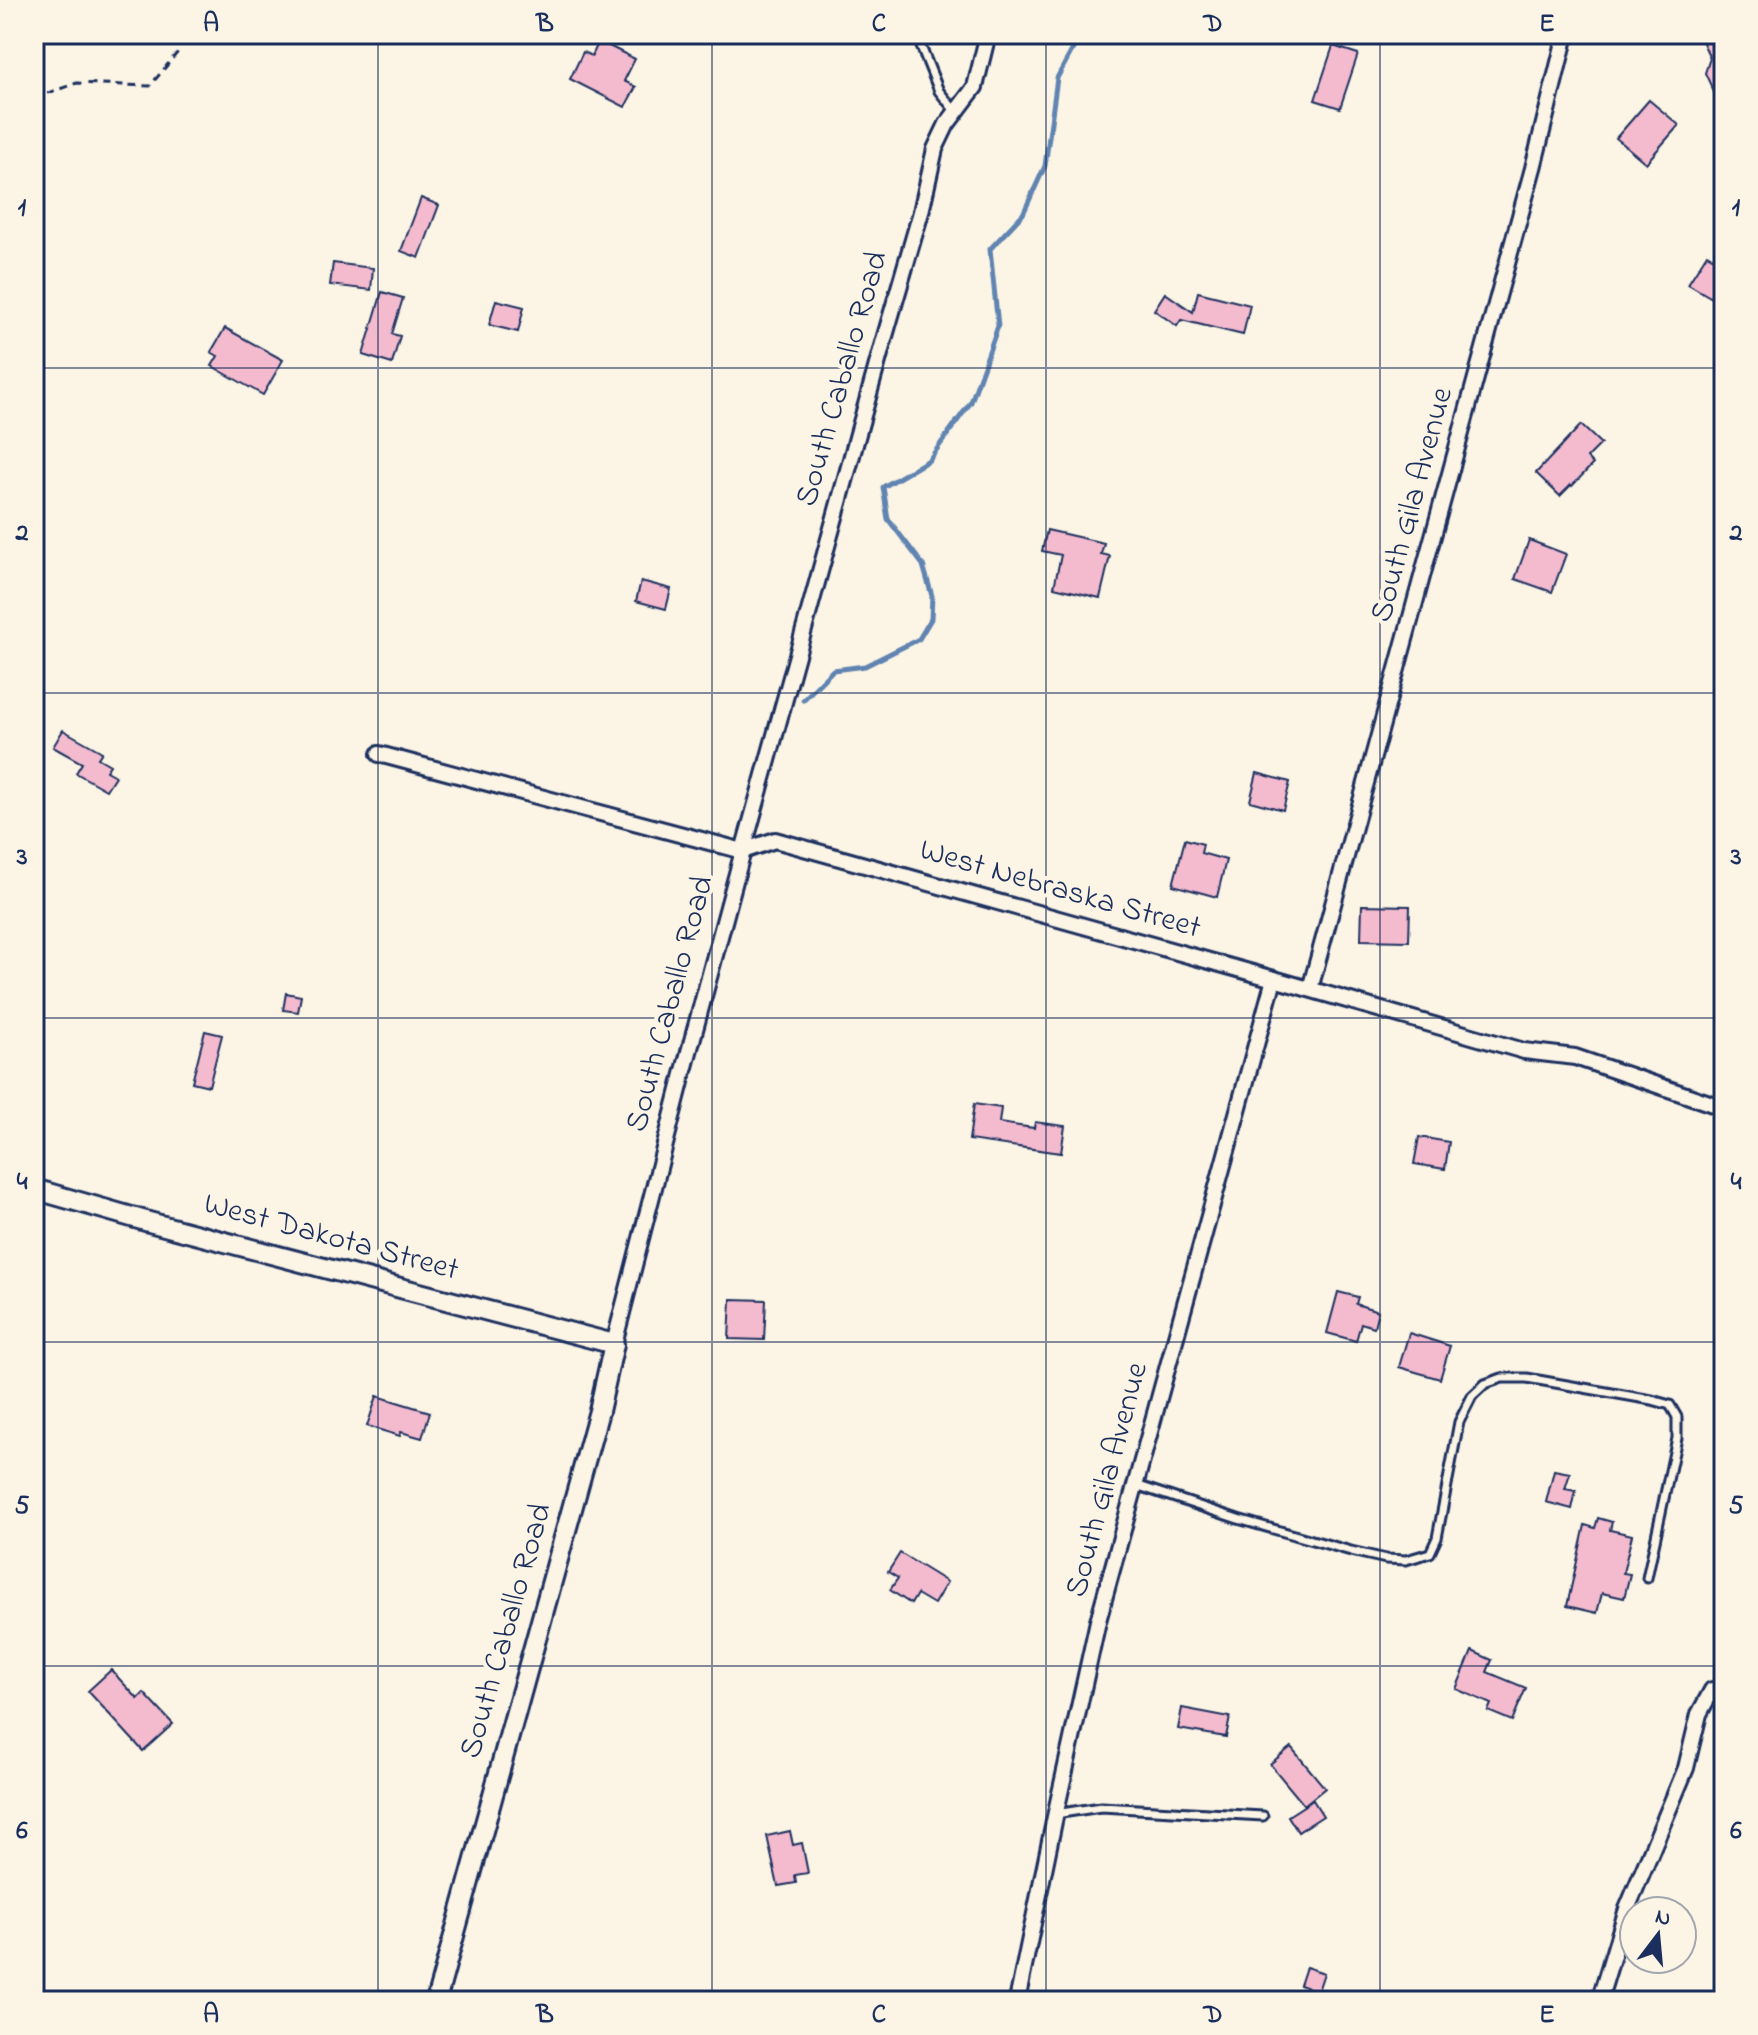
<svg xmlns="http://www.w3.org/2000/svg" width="1758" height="2035" font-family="'Indie Flower',sans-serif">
  <rect width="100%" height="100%" fill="#fcf5e5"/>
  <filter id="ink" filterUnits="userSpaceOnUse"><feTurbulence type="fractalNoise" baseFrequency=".0125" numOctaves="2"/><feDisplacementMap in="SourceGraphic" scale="16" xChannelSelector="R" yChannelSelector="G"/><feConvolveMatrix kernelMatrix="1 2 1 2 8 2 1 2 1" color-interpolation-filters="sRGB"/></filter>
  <g filter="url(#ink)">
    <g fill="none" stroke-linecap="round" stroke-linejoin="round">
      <path stroke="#6184b1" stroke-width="5" d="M803,700L833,670L865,666L919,639L931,619L932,596L923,565L888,519L883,487L929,460L971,402L998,326L990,249L1023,214L1045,166L1057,78L1081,34"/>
    </g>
    <g fill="#f4bbcf" stroke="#1b2f5e" stroke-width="2">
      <path d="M1699,34H1724V114L1705,73L1710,58Z"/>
      <path d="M599,41L635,59L624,81L636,87L625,107L570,79L583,52L592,56Z"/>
      <path d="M1333,46L1358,54L1340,108L1315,100Z"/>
      <path d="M1649,100L1679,125L1646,163L1616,138Z"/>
      <path d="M421,198L439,205L419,258L401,251Z"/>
      <path d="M1707,254L1724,264V305L1688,284Z"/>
      <path d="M333,263L373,268L371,290L330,285Z"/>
      <path d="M382,292L403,298L392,334L400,336L392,364L363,355Z"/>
      <path d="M1198,292L1250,305L1243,335L1181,320L1177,326L1154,310L1165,293L1193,312Z"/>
      <path d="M496,300L524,307L518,332L489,325Z"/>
      <path d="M225,328L283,360L263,395L212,366L218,356L211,352Z"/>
      <path d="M1581,425L1601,444L1587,458L1593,464L1572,486L1571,485L1560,496L1536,473Z"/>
      <path d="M1047,530L1104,543L1101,554L1110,556L1100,598L1054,587L1061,555L1042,551Z"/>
      <path d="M1529,540L1566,554L1552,592L1515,579Z"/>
      <path d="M641,581L671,589L666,609L636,601Z"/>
      <path d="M63,730L102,752L98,758L110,765L106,771L115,776L106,790L76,773L82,763L53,747Z"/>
      <path d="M1257,773L1290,782L1283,810L1250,801Z"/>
      <path d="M1185,839L1203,844L1201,853L1226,860L1217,897L1173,885Z"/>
      <path d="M1362,905L1410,906L1409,941L1361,940Z"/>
      <path d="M286,993L301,996L298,1012L283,1010Z"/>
      <path d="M205,1031L222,1035L209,1086L192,1082Z"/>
      <path d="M974,1104L1001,1108L999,1123L1034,1128L1035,1122L1065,1126L1061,1153L969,1140Z"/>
      <path d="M1419,1137L1449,1142L1445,1169L1414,1164Z"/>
      <path d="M1338,1292L1358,1297L1356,1304L1378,1311L1374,1327L1361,1323L1356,1341L1327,1333Z"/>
      <path d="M731,1299L766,1300L764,1340L729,1339Z"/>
      <path d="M1409,1333L1450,1346L1440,1379L1399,1367Z"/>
      <path d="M377,1396L430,1412L422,1438L401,1432L400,1436L367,1426Z"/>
      <path d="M1554,1470L1570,1473L1565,1489L1576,1491L1572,1509L1546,1502Z"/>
      <path d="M1598,1518L1612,1522L1610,1530L1632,1535L1623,1573L1630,1574L1624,1598L1602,1593L1597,1613L1567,1606L1585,1525L1595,1528Z"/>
      <path d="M900,1553L947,1582L934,1604L917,1594L911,1604L890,1590L898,1578L888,1572Z"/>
      <path d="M1472,1651L1492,1660L1487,1672L1526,1688L1512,1721L1488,1711L1491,1704L1456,1689Z"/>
      <path d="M111,1670L138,1699L144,1693L173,1724L143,1751L88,1691Z"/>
      <path d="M1182,1708L1230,1717L1226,1737L1178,1729Z"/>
      <path d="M1291,1747L1325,1788L1304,1805L1270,1764Z"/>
      <path d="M1313,1800L1323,1816L1298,1832L1288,1816Z"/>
      <path d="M790,1831L793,1845L802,1843L808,1873L795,1875L796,1883L778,1886L767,1836Z"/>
      <path d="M1306,1967L1324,1973L1318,1991L1300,1985Z"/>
    </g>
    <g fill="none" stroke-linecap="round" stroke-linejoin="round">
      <g stroke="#1b2f5e" stroke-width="13">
        <g id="service">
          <path d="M916,34L939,91L955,111"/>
          <path d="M1136,1485L1238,1519L1351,1551L1386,1559L1406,1560L1430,1553L1437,1538L1459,1422L1472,1396L1485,1384L1502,1378H1527L1652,1400L1670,1405L1677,1417V1438L1647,1578"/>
          <path d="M1055,1814L1101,1807L1263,1816"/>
        </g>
      </g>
      <g stroke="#1b2f5e" stroke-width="20">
        <g id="minor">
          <path d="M379,754L743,851L775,840L1274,979L1524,1051L1575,1057L1724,1108"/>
          <path d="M1310,989L1533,168L1566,34"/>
          <path d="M614,1344L682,1078L743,851L883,343L921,212L935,149L947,124L975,87L988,34"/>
          <path d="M1017,2001L1057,1807L1098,1621L1274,979"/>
          <path d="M1599,2001L1627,1909L1686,1768L1699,1714L1712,1690"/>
        </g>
      </g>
      <g stroke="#1b2f5e" stroke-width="24">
        <path id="tertiary" d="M34,1189L149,1222L614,1344L599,1411L436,2001"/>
      </g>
      <path stroke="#1b2f5e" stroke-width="3" stroke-dasharray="8 6" stroke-linecap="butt" d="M34,98L77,83L150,86L177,53L184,34"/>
      <use href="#service" stroke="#fcf5e5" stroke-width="7"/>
      <use href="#minor" stroke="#fcf5e5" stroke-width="14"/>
      <use href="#tertiary" stroke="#fcf5e5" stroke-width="18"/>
    </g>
  </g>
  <path fill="none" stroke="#1b2f5e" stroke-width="2" stroke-opacity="0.55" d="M378,34V2001M712,34V2001M1046,34V2001M1380,34V2001M34,368H1724M34,693H1724M34,1018H1724M34,1342H1724M34,1666H1724"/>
  <g text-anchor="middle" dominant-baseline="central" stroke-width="8" stroke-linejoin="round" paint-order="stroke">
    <g font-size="32" fill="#1b2f5e" stroke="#fcf5e5">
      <text transform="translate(843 379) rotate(-74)">South Caballo Road</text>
      <text transform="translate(1413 505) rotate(-75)">South Gila Avenue</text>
      <text transform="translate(1060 890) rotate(16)">West Nebraska Street</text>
      <text transform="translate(671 1004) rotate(-75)">South Caballo Road</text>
      <text transform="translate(331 1238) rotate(15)">West Dakota Street</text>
      <text transform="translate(1108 1480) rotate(-75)">South Gila Avenue</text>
      <text transform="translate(507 1631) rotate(-74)">South Caballo Road</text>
    </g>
  </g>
  <rect width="1758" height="2035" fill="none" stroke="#fcf5e5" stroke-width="88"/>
  <g transform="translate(1658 1935) rotate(16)"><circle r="38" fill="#fcf5e5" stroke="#a2a6af" stroke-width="2"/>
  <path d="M0-6L14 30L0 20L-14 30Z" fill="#1b2f5e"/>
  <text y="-12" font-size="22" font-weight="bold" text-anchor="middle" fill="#1b2f5e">N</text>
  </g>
  <rect x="44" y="44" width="1670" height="1947" fill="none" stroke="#1b2f5e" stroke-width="3"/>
  <g font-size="26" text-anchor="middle" font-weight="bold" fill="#1b2f5e">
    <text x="211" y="31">A</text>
    <text x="545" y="31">B</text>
    <text x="879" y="31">C</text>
    <text x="1213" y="31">D</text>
    <text x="1547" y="31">E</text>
    <text x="22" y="215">1</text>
    <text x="1736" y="215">1</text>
    <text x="22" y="540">2</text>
    <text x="1736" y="540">2</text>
    <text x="22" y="864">3</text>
    <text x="1736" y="864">3</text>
    <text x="22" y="1189">4</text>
    <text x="1736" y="1189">4</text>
    <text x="22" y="1513">5</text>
    <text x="1736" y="1513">5</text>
    <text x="22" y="1838">6</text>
    <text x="1736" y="1838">6</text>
    <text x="211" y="2022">A</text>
    <text x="545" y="2022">B</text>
    <text x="879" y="2022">C</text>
    <text x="1213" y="2022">D</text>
    <text x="1547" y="2022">E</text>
  </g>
</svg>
